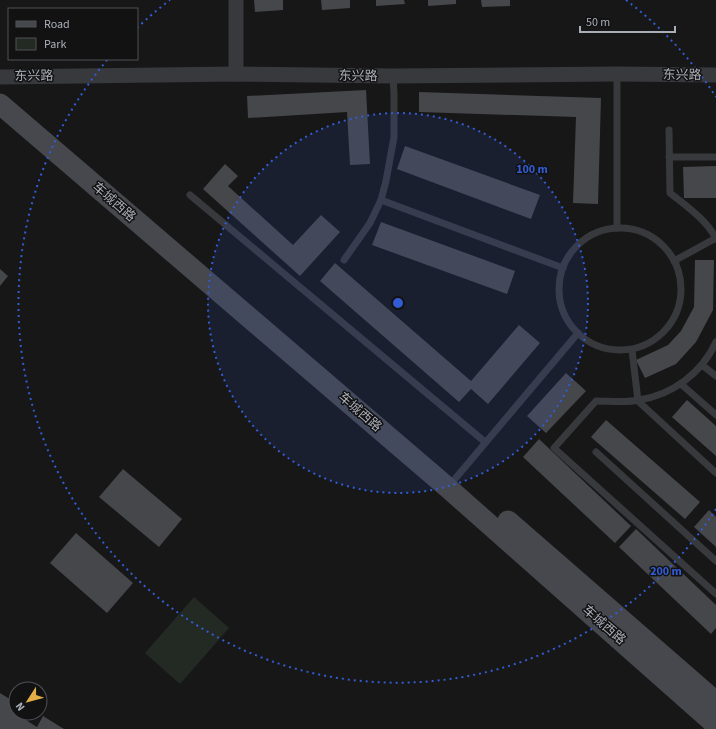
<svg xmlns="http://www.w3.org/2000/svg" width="716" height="729" font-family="'Source Sans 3','Noto Sans SC',sans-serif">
  <rect width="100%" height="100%" fill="#171718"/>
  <path fill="#232a24" d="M194,597L229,628L180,684L145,653Z"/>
  <g fill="#46474b">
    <path d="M254,0H283V10L255,12Z"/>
    <path d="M321,0H350V8L322,10Z"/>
    <path d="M376,0H404L405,4L376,6Z"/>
    <path d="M428,0H456V4L428,6Z"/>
    <path d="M481,0H510V6L482,7Z"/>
    <path d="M366,90L370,164L350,165L347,112L248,118L247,96Z"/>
    <path d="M419,92L601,98L598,204L573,203L576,117L419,112Z"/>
    <path d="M405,146L540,195L531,219L397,169Z"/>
    <path d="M225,164L238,176L228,186L293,245L321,215L340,232L300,276L203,189Z"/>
    <path d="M716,166V198H684L683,167Z"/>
    <path d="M381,222L515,271L507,294L372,245Z"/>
    <path d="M695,260H714L713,310L696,342L676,364L645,378L636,360L668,345L681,331L694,307Z"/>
    <path d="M335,263L471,381L519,325L540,343L488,404L471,389L459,402L320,281Z"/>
    <path d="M0,269L8,276L0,286Z"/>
    <path d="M566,373L586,391L546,433L527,416Z"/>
    <path d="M687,400L716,426V456L672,417Z"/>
    <path d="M606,420L700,502L685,519L591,437Z"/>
    <path d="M539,439L631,526L615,543L523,457Z"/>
    <path d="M123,469L182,519L159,547L99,497Z"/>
    <path d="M709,510L716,517V547L694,527Z"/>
    <path d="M636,529L716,605V628L711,634L619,547Z"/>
    <path d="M76,533L133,583L107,613L50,563Z"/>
    <path d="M0,693L16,703V707L13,712L37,727L43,716L64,729H0Z"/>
  </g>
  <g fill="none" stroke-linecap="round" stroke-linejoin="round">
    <g stroke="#38393d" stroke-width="7">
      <path d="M669,130L670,193C685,205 708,221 716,239"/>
      <path d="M669,157H716"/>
      <path d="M190,195L485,442"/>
      <path d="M381,200L563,268"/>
      <path d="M617,228V74"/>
      <circle cx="620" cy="289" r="61"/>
      <path d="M344,260L370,223L381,200L386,181L394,137V94L393,76"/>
      <path d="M674,261L716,238"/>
      <path d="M716,342C702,373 672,395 639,400C626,403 609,401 596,401L554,448L716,594"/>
      <path d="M632,350L638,401L716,473"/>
      <path d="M702,365L716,376"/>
      <path d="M681,384L716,415"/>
      <path d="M596,452L716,561"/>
      <path d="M449,486L578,333"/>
    </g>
    <g stroke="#38393d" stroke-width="15">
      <path d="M236,0V74"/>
      <path d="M0,77L236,74L393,76L617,74L716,75"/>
    </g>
    <g stroke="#46484d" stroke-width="21">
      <path d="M0,104L447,487L716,725"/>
      <path d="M508,521L716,702"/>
    </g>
  </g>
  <circle cx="398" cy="303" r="190" fill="#325cd3" fill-opacity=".12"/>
  <g fill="none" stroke="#325cd3" stroke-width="2" stroke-dasharray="2 4">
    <circle cx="398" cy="303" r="190"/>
    <path d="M716 509A379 379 0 1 1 108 59M137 28A379 379 0 0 1 170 0M626 0A379 379 0 0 1 716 97"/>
  </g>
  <g text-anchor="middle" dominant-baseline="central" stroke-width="3" stroke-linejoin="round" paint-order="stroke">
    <g font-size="13" fill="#aaaeb7" stroke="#121213">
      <text transform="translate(682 75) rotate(1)">东兴路</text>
      <text transform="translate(34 76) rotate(-1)">东兴路</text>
      <text transform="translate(358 76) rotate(1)">东兴路</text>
      <text transform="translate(114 202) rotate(41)">车城西路</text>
      <text transform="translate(360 412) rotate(41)">车城西路</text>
      <text transform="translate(604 625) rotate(41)">车城西路</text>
    </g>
  </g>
  <circle cx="398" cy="303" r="6" fill="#325cd3" stroke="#121213" stroke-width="2"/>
  <g font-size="12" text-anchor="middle" font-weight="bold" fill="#325cd3" stroke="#121213" stroke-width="3" stroke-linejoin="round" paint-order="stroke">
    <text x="532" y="173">100 m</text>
    <text x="666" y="575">200 m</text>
  </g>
  <rect x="8" y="8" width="130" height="52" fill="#121213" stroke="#4f5055"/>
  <rect x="16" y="21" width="20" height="6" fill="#46484d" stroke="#4f5055"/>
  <text x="44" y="28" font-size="12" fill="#aaaeb7">Road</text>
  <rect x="16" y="38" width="20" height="12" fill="#232a24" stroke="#4f5055"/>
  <text x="44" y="48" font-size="12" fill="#aaaeb7">Park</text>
  <g transform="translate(28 701) rotate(234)"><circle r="19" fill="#121213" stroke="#4f5055"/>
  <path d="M0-3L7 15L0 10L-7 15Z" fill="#e1af46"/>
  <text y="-6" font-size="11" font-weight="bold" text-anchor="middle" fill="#aaaeb7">N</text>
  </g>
  <path d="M580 26v6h95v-6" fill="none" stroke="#aaaeb7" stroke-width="2"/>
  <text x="586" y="26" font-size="12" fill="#aaaeb7" stroke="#121213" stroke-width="3" paint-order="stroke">50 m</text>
</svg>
